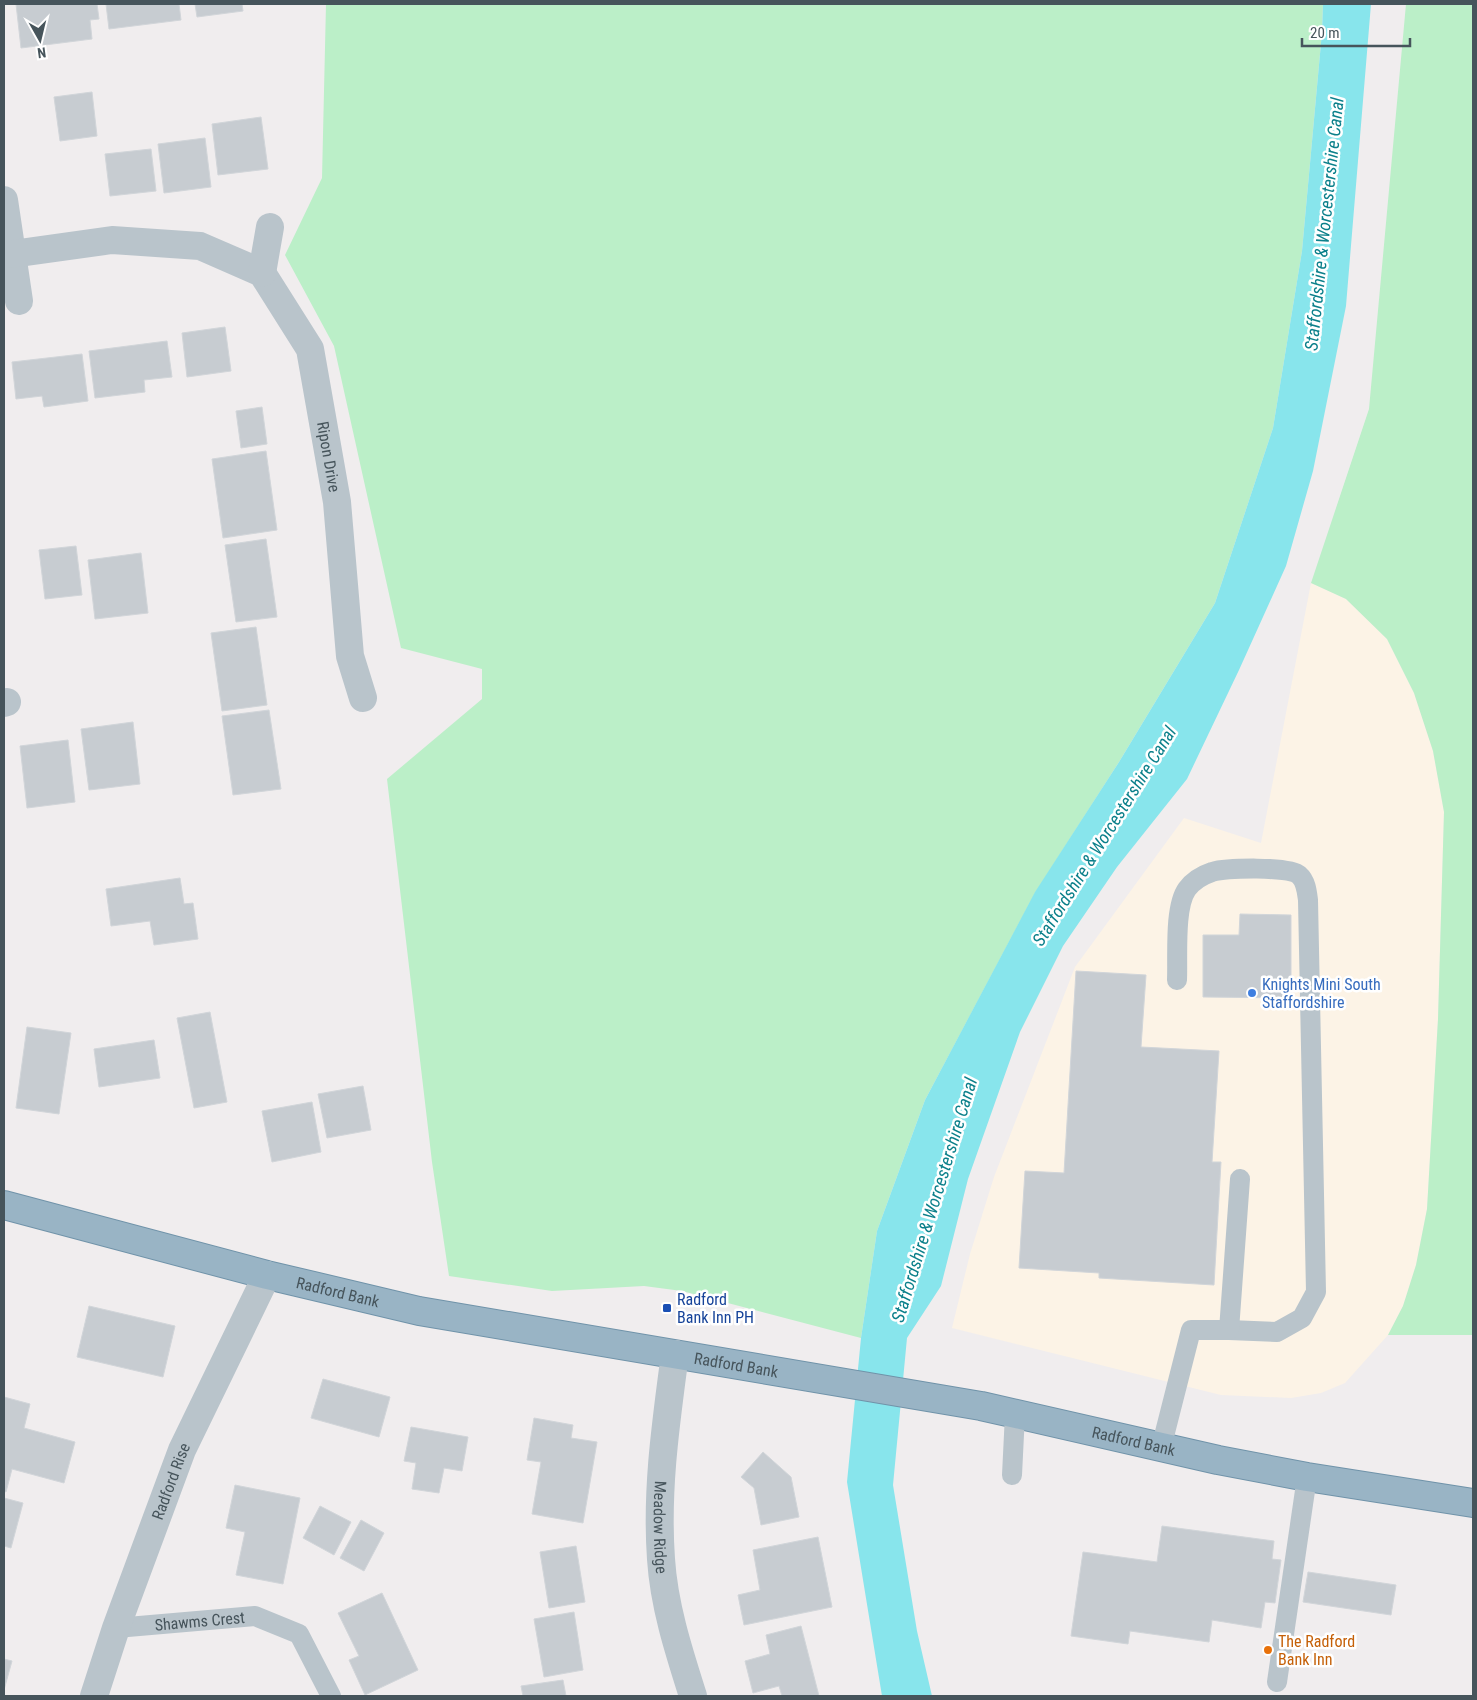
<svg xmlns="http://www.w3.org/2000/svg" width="1477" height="1700" font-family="'Roboto Condensed',sans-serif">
  <rect width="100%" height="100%" fill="#f0edee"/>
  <path fill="#fcf3e6" d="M1311,583L1346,599L1387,639L1414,693L1433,751L1444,812L1438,1019L1427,1209L1416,1265L1403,1306L1388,1335L1345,1383L1321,1393L1291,1398L1221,1395L952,1328L970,1254L994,1177L1075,967L1184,818L1261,843Z"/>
  <g fill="#bbefc8">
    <path d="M326,4H1323L1322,32L1302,251L1273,428L1215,603L1119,762L1035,893L925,1100L877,1231L861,1338L682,1291L644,1286L552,1291L449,1276L432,1162L387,779L482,699V669L401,648L334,346L285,255L322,178Z"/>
    <path d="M1406,4H1473V1335H1388L1403,1306L1416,1265L1427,1209L1438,1019L1444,812L1433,751L1414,693L1387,639L1346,599L1311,583L1369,409Z"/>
  </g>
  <path fill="#88e5ec" d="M1323,4H1371L1346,306L1313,471L1286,566L1239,670L1187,779L1117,867L1063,946L1020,1032L968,1179L941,1286L907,1338L893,1485L917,1631L932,1696H882L847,1482L861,1338L877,1231L925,1100L1035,892L1119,762L1215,603L1273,428L1302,251L1322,32Z"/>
  <g fill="#c7ccd1" stroke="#d1d5d9">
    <path d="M16,4H97L99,19L90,20L92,39L21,48Z"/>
    <path d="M106,4H179L181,20L109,29Z"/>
    <path d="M195,4H242L243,11L197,17Z"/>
    <path d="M92,92L97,136L60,141L54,97Z"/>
    <path d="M261,117L268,169L218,175L212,124Z"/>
    <path d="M205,138L211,187L164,193L158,144Z"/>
    <path d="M151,149L156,191L110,196L105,154Z"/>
    <path d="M225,327L231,371L187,377L182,333Z"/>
    <path d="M167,341L172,377L144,380L145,392L95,398L89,351Z"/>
    <path d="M82,354L88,401L44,407L42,396L16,399L12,362Z"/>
    <path d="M262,407L267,444L241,448L236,411Z"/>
    <path d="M266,451L277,530L223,538L212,459Z"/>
    <path d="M266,539L277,617L236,622L225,545Z"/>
    <path d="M76,546L82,595L45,599L39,550Z"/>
    <path d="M141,553L148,613L95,619L88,560Z"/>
    <path d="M256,627L267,705L222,711L211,633Z"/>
    <path d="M269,710L281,789L233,795L222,716Z"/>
    <path d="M133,722L140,784L89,790L81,729Z"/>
    <path d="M68,740L75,802L27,808L20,746Z"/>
    <path d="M180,878L184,904L193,903L198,939L154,945L150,921L111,926L106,889Z"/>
    <path d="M1240,914L1291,915V998L1203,997V935H1239Z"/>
    <path d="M1076,971L1146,975L1141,1047L1219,1051L1212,1162H1221L1214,1285L1099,1278V1273L1019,1268L1025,1171L1064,1173Z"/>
    <path d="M210,1012L227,1102L194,1108L177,1018Z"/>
    <path d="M27,1027L71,1033L59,1114L16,1108Z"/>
    <path d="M154,1040L160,1078L99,1087L94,1049Z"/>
    <path d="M363,1086L371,1130L327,1138L318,1094Z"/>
    <path d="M312,1102L321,1152L272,1162L262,1111Z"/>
    <path d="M89,1306L175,1326L163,1377L77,1357Z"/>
    <path d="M323,1379L390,1397L379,1437L311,1418Z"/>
    <path d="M4,1397L30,1404L24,1428L75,1442L64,1483L12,1469L6,1492L4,1491Z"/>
    <path d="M534,1418L573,1425L571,1438L597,1442L583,1523L532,1514L541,1462L527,1460Z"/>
    <path d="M411,1427L468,1437L462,1471L444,1468L439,1493L412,1489L416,1463L404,1461Z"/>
    <path d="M763,1452L791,1477L799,1517L761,1525L754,1488L741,1477Z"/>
    <path d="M235,1485L300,1498L283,1584L236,1575L245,1532L226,1528Z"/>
    <path d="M4,1498L23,1503L11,1548L4,1546Z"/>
    <path d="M320,1506L351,1522L334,1555L303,1538Z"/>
    <path d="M361,1520L384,1533L364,1571L340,1558Z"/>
    <path d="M1162,1526L1274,1541L1272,1559L1281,1560L1275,1603L1265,1602L1261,1628L1212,1620L1209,1642L1130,1631L1128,1644L1071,1636L1083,1552L1157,1562Z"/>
    <path d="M818,1537L832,1607L744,1625L738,1595L760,1590L753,1550Z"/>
    <path d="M576,1546L585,1602L549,1608L540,1552Z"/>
    <path d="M1308,1572L1396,1585L1391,1615L1303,1602Z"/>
    <path d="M382,1593L418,1670L365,1695L349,1660L359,1656L338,1613Z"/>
    <path d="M574,1612L583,1670L544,1677L534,1619Z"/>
    <path d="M801,1626L819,1696H782L779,1686L753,1693L745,1661L770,1654L766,1635Z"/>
    <path d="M4,1659L12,1661L4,1690Z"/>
    <path d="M563,1680L566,1696H523L521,1686Z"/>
  </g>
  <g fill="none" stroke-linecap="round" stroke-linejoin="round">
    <g stroke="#7093a9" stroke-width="30">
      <g id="trunk">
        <path id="s5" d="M4,1205L267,1275L419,1311L981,1406L1218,1460L1307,1477L1473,1503"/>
      </g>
    </g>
    <g stroke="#b9c4cb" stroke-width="20">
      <path d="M1177,980C1178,957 1174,907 1187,889C1193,881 1203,875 1212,872C1226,868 1289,866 1299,875C1306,881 1307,892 1308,900L1316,1292L1302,1318L1277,1332L1229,1330"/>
      <path d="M1161,1448L1191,1330H1229L1240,1179"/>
      <path d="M1012,1475L1015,1414"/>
      <path id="s1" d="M116,1628L255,1616L299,1634L331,1696"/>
      <path d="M1277,1682L1307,1477"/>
    </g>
    <g stroke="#b9c4cb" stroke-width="28">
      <path d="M4,200L19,301"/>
      <path id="s2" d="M12,254L112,240L200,246L262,273L310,349L337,502L350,656L363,698"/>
      <path d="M262,273L270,227"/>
      <path d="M4,703L7,702"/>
      <path id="s3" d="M675,1354C666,1422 656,1490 661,1559C664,1606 679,1652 693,1696"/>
      <path id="s4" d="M94,1696L116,1628L182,1450L267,1275"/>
    </g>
    <use href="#trunk" stroke="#99b4c5" stroke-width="28"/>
  </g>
  <circle fill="#3f7fe0" stroke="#fff" stroke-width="2" cx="1252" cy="993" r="5"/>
  <rect fill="#1a4fb4" stroke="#fff" stroke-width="2" x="662" y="1303" width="10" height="10" rx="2.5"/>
  <circle fill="#e8710a" stroke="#fff" stroke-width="2" cx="1268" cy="1650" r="5"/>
  <g text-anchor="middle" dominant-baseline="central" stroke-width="5" stroke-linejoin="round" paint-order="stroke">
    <g font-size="16" fill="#46545b" stroke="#fff">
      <text stroke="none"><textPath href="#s2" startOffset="456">Ripon Drive</textPath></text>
      <text stroke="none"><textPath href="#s5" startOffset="345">Radford Bank</textPath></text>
      <text stroke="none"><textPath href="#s5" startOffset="750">Radford Bank</textPath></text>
      <text stroke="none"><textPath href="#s5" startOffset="1155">Radford Bank</textPath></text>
      <text stroke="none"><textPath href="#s4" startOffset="228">Radford Rise</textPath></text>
      <text stroke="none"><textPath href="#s3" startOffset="174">Meadow Ridge</textPath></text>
      <text stroke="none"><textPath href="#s1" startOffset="84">Shawms Crest</textPath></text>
    </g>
    <g font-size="16" fill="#366cbe" stroke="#fff" text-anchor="start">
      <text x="1262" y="984">Knights Mini South<tspan x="1262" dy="18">Staffordshire</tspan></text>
    </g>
    <g font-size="16" fill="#164399" stroke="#fff" text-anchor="start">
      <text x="677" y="1299">Radford<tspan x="677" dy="18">Bank Inn PH</tspan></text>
    </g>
    <g font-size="16" fill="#c56008" stroke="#fff" text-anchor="start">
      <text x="1278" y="1641">The Radford<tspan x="1278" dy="18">Bank Inn</tspan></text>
    </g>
    <g font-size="18" font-style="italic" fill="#0c808b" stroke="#fff">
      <text transform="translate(1324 224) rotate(-84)">Staffordshire &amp; Worcestershire Canal</text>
      <text transform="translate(1104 836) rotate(-58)">Staffordshire &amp; Worcestershire Canal</text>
      <text transform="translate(934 1200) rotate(-73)">Staffordshire &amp; Worcestershire Canal</text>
    </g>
  </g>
  <rect width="1477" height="1700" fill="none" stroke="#46545b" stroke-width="10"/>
  <g transform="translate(40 40) rotate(172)" stroke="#ffffff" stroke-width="4" paint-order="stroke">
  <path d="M0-4L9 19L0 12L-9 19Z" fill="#46545b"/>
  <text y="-8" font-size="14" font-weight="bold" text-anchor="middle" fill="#46545b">N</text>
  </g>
  <path d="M1302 38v8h108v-8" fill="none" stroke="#46545b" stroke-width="2.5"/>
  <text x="1310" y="38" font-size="15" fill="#46545b" stroke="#ffffff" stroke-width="4" paint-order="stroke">20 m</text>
</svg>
